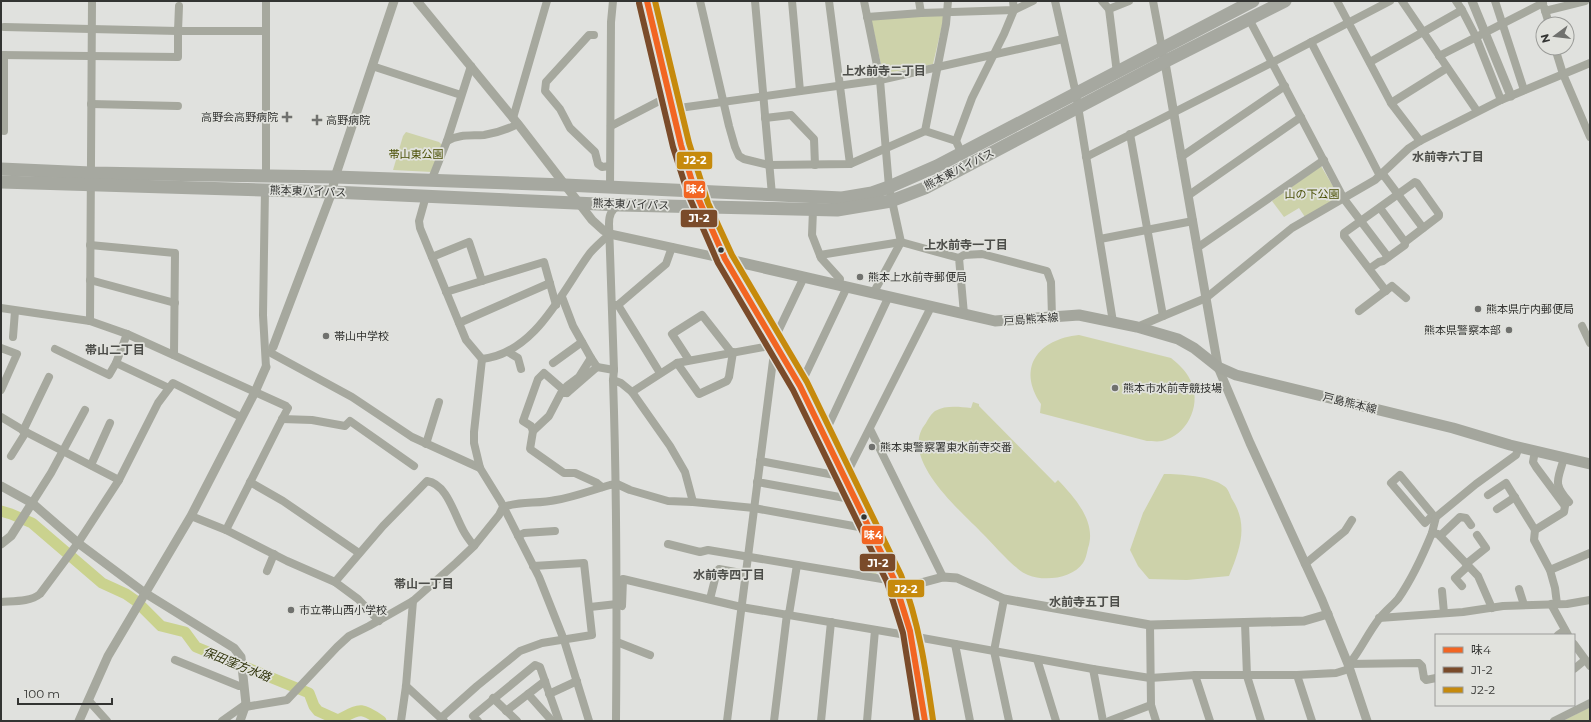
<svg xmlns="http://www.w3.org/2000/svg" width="1591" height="722" font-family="Montserrat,'Noto Sans JP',sans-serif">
  <rect width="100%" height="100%" fill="#e0e1de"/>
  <g fill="#cdd2aa">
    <path d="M943,15L944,17L933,64L883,74L871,19Z"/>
    <path d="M406,132L439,142L442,145L432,172L393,170L403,136Z"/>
    <path d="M1321,166L1340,198L1305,217L1299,208L1284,217L1272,201Z"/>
    <path d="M1079,335L1171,358C1180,365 1188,373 1192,384C1201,407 1186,436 1162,441C1157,442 1151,441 1147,441L1040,413L1041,404C1016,367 1039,339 1079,335Z"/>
    <path d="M973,402L979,404V406L1055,483L1058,480C1075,498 1097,522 1088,548C1087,552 1086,559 1083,563C1073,578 1045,582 1028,575C1016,571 993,544 983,534C961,511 897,458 926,423C928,419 932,413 935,411C946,405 959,407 971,408Z"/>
    <path d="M1164,474C1180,474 1211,476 1224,486C1228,488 1230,495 1232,499C1249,525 1240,549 1229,576L1187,580L1149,579L1138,566L1130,550L1143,513Z"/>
    <path d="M866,557L876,558L875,561L879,571L875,575L863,572Z"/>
    <path d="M1590,707V721H1563Z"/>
  </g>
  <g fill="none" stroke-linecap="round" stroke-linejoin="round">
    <path stroke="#cad28e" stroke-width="11" d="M1,511L11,514L32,523L102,583L126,594L136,601L161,626L185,632L196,647L309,693L314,706L318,711L338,720C360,709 360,706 381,721"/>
    <g stroke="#a6a89e" stroke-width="8">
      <path d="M700,1L729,126L735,147L739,156L744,159L769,165L850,164L925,131L956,141L961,152"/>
      <path d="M755,1L772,195"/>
      <path d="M792,1L800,91"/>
      <path d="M829,1L850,164"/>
      <path d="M864,1L880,80L889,187L901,242L874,292"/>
      <path d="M919,1L921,13"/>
      <path d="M1055,1L1076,94L1113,322"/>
      <path d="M1102,1L1109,9L1129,1"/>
      <path d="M1153,1L1162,49"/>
      <path d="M1337,1L1391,103L1420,141"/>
      <path d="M1402,1L1477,111"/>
      <path d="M1495,1L1524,90"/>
      <path d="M1544,7L1549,24"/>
      <path d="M1109,9L1117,73"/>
      <path d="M1462,10L1476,37L1501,100"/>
      <path d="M1545,11L1585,1"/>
      <path d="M867,17L921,13L1014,10L1033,1"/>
      <path d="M1249,19L1344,199L1388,257"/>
      <path d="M4,27L178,31L179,6"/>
      <path d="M594,35H589L546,82L545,91L560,109L570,128L595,152L598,164L602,167L610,166"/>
      <path d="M1311,42L1380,176"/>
      <path d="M1555,48L1563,74L1590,137"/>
      <path d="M1,55L178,57V31H266"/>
      <path d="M4,55V131"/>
      <path d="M1439,56L1543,3"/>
      <path d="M1370,62L1462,10L1456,1"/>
      <path d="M372,66L461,95"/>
      <path d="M1391,103L1447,68"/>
      <path d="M91,104L178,106"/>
      <path d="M672,109L880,80L1063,39"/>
      <path d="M513,118L547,1"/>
      <path d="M765,118L791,115L814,139L815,165"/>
      <path d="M611,126L669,96"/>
      <path d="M925,131L946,24L948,1"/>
      <path d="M1130,134L1163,316"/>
      <path d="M447,141C459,134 471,136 484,135C496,133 508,129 518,124"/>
      <path d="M956,141L972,98L1004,34L1014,10L1013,1"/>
      <path d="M1086,157L1273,62L1390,1"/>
      <path d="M1181,157L1285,86"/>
      <path d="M1382,173L1423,228"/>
      <path d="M266,177V1"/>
      <path d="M431,181L447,141L471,66"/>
      <path d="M610,188L611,22L613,1"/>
      <path d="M265,189L263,315L266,367"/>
      <path d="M1189,195L1301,117"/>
      <path d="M426,196L419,221L420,228L466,340L482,359"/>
      <path d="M1380,208L1405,242"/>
      <path d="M813,210L812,235L821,258L840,279L839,285"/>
      <path d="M1100,239L1193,221"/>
      <path d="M90,245L175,253L174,355"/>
      <path d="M1197,248L1324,160"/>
      <path d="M820,255L901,242L959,258L964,314"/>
      <path d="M432,257L469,242L482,281"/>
      <path d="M959,258L964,255L982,254L1047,271L1051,282L1052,317"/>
      <path d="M1369,269L1379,262L1383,261L1405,245V242L1439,216V214L1417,183L1415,182L1344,233V236L1386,291"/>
      <path d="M90,280L175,303"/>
      <path d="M446,292L544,262L556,305"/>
      <path d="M562,297L573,326L591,358"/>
      <path d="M612,305H618L666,264L672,247"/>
      <path d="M618,305L660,373"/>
      <path d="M1,308L90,321L127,334L286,406L288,408L279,425L226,530"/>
      <path d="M1359,311L1392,286L1406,298"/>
      <path d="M90,321L92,1"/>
      <path d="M459,323L550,283"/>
      <path d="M1582,326L1590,343"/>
      <path d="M1137,327L1206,298L1292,228L1375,180L1409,148L1420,141L1501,100L1590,63"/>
      <path d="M13,337L15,311"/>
      <path d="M773,342L804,277"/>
      <path d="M1,348L17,354L1,390"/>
      <path d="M55,349L109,375L116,363L127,334"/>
      <path d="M508,352L518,358L521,369"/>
      <path d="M271,353L352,397L412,437L480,468"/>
      <path d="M482,359L474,432V443L480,468L501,502L539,577L564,640L589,721"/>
      <path d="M482,359C536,353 562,291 590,253C596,246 603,240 610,234"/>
      <path d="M689,360L672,334L702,315L731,352"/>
      <path d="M116,363L169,388"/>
      <path d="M553,363L582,342"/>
      <path d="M677,363L699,394L727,381L729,377L733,352"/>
      <path d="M597,367L614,370"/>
      <path d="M613,380L621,383L632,392L670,446L685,472L693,502"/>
      <path d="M567,386L579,377L591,358L597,367L567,393H561L549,416L533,431L530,449L564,473H575L597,483L602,487"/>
      <path d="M800,386L847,287"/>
      <path d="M632,392L677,363L775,345L727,721"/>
      <path d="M1,417L26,432L119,480"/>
      <path d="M282,419L312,420L345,426L350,421L414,466"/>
      <path d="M870,429L943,577"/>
      <path d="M23,431L49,377"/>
      <path d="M533,431L531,426L523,421L538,379L544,373L567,393"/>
      <path d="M824,435L889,296"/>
      <path d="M426,444L439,402"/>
      <path d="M1535,451L1533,462L1536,467L1565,506L1564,512L1535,530L1534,540L1550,570L1555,588L1557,604"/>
      <path d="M11,456L26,432"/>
      <path d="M1564,458C1558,480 1552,483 1569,502"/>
      <path d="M760,461L845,477L931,307"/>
      <path d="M91,465L110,423"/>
      <path d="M1400,475L1433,515L1425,523L1391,483Z"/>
      <path d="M250,482L283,501L359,553"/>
      <path d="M757,482L856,500"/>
      <path d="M1488,495L1506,483L1535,530"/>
      <path d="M32,503L51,473L85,410"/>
      <path d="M1497,509L1515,497"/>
      <path d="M191,516L226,530L287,561L335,582L358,599L379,621"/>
      <path d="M1432,533L1436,517L1476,484L1516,455L1519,447"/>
      <path d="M518,536L524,533L555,531"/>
      <path d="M1440,536L1460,517L1466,518L1471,525"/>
      <path d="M668,544L700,552L708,550L888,580L894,579"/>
      <path d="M1305,564L1345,531L1352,520"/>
      <path d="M1466,564L1486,548L1477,535"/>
      <path d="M1550,570L1590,553"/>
      <path d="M267,571L274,554"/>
      <path d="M335,582L383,526L427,481C447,484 454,514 463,530C466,536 470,541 474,546"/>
      <path d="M1462,586L1455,578L1468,566"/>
      <path d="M1519,589L1524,605"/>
      <path d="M1442,591L1444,613"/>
      <path d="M710,599L717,571L719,569L741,573"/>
      <path d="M1004,599L994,651L1009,721"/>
      <path d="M1,602C14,601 30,602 40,594L78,543L119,480L158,403L173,383L241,417"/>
      <path d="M1551,604L1568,635"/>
      <path d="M590,607L617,604L622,606L623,579L741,607L906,635L1093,669L1150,678L1195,675H1297L1336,673L1349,669"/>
      <path d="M789,614L797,565"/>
      <path d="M1379,618L1463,612L1503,606L1567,604L1590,600"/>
      <path d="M1245,623L1247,676L1261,721"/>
      <path d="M1150,625L1151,705L1156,721"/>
      <path d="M1558,635L1565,630"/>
      <path d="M617,642L650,655"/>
      <path d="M955,644L970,721"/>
      <path d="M1574,644L1590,666"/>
      <path d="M1037,659L1056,721"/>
      <path d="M175,660L239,686H244"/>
      <path d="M1350,663C1361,649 1368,633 1379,619C1384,612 1392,606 1398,599C1412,579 1423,555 1432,533L1438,534L1478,576L1492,608"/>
      <path d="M1348,664L1419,663L1422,666L1424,678L1426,680L1436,678"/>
      <path d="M1093,669L1103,721"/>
      <path d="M1574,669L1585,660"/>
      <path d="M1195,675L1210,721"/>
      <path d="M1297,675L1312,721"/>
      <path d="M406,686L444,721"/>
      <path d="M528,694L552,721"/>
      <path d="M549,694L577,681"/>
      <path d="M493,698L517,721"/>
      <path d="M89,701L107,721"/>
      <path d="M245,707L287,700L337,647L349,636L369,626L413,601L456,563L474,546L499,515L503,507C519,501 539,504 556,500C574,497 592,490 610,485L617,484L630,490L668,501L693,502L754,508L870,529"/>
      <path d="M506,711L545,681"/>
      <path d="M441,718L477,686L520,651L542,643L592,635L584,563L533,566"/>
      <path d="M222,721L246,704"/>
      <path d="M401,721L406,686L413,601"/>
      <path d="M478,721L473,716L535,665L540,667L559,721"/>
      <path d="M616,721C617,607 617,494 613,380L614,370L609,224C609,215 611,210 619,205"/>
      <path d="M774,721L787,614"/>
      <path d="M821,721L831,622"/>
      <path d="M867,721L875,630"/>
      <path d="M1109,721L1151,705"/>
      <path d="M1554,721L1590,703"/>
    </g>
    <g stroke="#a6a89e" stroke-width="9">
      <path d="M417,1L518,124L592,220L603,230L610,234L725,259L800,386L894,579C913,624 918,673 925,721"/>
      <path d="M1472,1L1511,96"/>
      <path d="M1164,57L1218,367L1250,443L1322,600L1348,664L1367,721"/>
      <path d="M273,347L332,192L335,177L394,1"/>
      <path d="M1,486L32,503L78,543L145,593L234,648L241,657L246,704L240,721"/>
      <path d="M1,544L11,536L32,503"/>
      <path d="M898,589L943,577L957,578L1004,599L1150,625L1304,621L1328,614"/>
      <path d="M79,721L108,656L191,516L255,392L266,367"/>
    </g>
    <path stroke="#a4a69d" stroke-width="11" d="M647,1L681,145L695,191L725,259L995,321L1079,315L1137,327L1178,339L1194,348L1218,367L1236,375L1453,428L1510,445L1590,464"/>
    <g stroke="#a6a8a0" stroke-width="13">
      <path d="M1,169L91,173L335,177L565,185L842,198L872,193L889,187L937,166L1253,1"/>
      <path d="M1,182L332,192L620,205L837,210L891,201L925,188L1164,62L1285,1"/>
    </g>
    <g stroke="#e1e2dd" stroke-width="9">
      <path id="bus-1" d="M647,1L681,145L695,191L725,259L800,386L894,579L910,631L925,721"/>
    </g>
    <g stroke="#e1e2dd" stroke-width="9">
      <path id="bus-2" d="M639,3L673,147L688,194L718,263L793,390L887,582L903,633L917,721"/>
    </g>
    <g stroke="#e1e2dd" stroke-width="9">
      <path id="bus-3" d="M655,1L689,143L708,203L732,255L807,382L901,575C919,622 926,671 933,720"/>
    </g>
    <use href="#bus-1" stroke="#f26522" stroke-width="6"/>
    <use href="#bus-2" stroke="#7a4b2a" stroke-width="6"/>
    <use href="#bus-3" stroke="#c68a0c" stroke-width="6"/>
  </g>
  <g fill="#70716e" stroke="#e1e2dd" stroke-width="1.5">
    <path d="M285 111h4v4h4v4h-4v4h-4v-4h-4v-4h4z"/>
    <path d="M315 114h4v4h4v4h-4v4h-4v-4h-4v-4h4z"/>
    <circle cx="860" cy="277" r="4"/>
    <circle cx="1478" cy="309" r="4"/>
    <circle cx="1509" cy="330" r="4"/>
    <circle cx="326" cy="336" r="4"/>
    <circle cx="1115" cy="388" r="4"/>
    <circle cx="872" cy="447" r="4"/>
    <circle cx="291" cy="610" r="4"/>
  </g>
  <g fill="#333432" stroke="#e1e2dd" stroke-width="1.5">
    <circle cx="721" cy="250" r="3.5"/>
    <circle cx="864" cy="517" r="3.5"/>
  </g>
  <g text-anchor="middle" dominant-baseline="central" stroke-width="3.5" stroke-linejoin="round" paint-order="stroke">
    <g font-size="11" fill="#333432" stroke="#e1e2dd" text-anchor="start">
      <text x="278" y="117" text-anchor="end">高野会高野病院</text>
      <text x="326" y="120">高野病院</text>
      <text x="868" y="277">熊本上水前寺郵便局</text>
      <text x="1486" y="309">熊本県庁内郵便局</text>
      <text x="1501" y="330" text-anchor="end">熊本県警察本部</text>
      <text x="334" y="336">帯山中学校</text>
      <text x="1123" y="388">熊本市水前寺競技場</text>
      <text x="880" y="447">熊本東警察署東水前寺交番</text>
      <text x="299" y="610">市立帯山西小学校</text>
    </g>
    <g font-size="11" fill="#4b5006" stroke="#e1e2dd">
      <text x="416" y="154">帯山東公園</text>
      <text x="1312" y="194">山の下公園</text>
    </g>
    <g font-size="11" fill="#333432" stroke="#e1e2dd">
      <text transform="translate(959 169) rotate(-27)">熊本東バイパス</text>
      <text transform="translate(308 191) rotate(2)">熊本東バイパス</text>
      <text transform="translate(631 204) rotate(2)">熊本東バイパス</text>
      <text transform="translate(1031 319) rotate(-4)">戸島熊本線</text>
      <text transform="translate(1350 403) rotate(14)">戸島熊本線</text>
    </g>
    <g font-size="12" font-weight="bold" fill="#4d4e4a" stroke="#e1e2dd">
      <text x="884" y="70">上水前寺二丁目</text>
      <text x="1448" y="156">水前寺六丁目</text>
      <text x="966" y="244">上水前寺一丁目</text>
      <text x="115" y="349">帯山二丁目</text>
      <text x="729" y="574">水前寺四丁目</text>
      <text x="424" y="583">帯山一丁目</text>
      <text x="1085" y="601">水前寺五丁目</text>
    </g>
    <g font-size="12" font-style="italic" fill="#2f330a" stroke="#e1e2dd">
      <text transform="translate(237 664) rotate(22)">保田窪方水路</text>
    </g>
  </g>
  <g stroke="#e1e2dd" stroke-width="1.5">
    <rect x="676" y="151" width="37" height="19" rx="4" fill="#c68a0c"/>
    <rect x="683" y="180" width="23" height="19" rx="4" fill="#f26522"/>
    <rect x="680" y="209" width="38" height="19" rx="4" fill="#7a4b2a"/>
    <rect x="861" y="525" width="23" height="20" rx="4" fill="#f26522"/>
    <rect x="859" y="553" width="37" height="19" rx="4" fill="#7a4b2a"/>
    <rect x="887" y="579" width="38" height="19" rx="4" fill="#c68a0c"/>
  </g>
  <g font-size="11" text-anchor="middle" font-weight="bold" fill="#fff">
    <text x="695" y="164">J2-2</text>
    <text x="695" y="193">味4</text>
    <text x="699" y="222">J1-2</text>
    <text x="873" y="539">味4</text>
    <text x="878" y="567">J1-2</text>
    <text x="906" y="593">J2-2</text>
  </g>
  <rect width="1591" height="722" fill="none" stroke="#333432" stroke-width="4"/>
  <rect x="1435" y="634" width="140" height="72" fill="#e1e2dd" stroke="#9b9c99"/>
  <rect x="1443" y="647" width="20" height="6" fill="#f26522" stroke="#9b9c99"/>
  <text x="1471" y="654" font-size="12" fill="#333432">味4</text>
  <rect x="1443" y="667" width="20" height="6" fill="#7a4b2a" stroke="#9b9c99"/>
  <text x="1471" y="674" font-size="12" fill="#333432">J1-2</text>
  <rect x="1443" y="687" width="20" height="6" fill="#c68a0c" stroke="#9b9c99"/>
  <text x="1471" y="694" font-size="12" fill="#333432">J2-2</text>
  <g transform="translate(1555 36) rotate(255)"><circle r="19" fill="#e1e2dd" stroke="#9b9c99"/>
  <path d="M0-3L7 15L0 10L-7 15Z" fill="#70716e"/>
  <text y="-6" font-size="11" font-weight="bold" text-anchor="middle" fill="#333432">N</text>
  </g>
  <path d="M18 698v6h94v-6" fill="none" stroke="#333432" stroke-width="2"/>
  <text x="24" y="698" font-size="12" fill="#333432" stroke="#e1e2dd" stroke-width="3" paint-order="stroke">100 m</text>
</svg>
